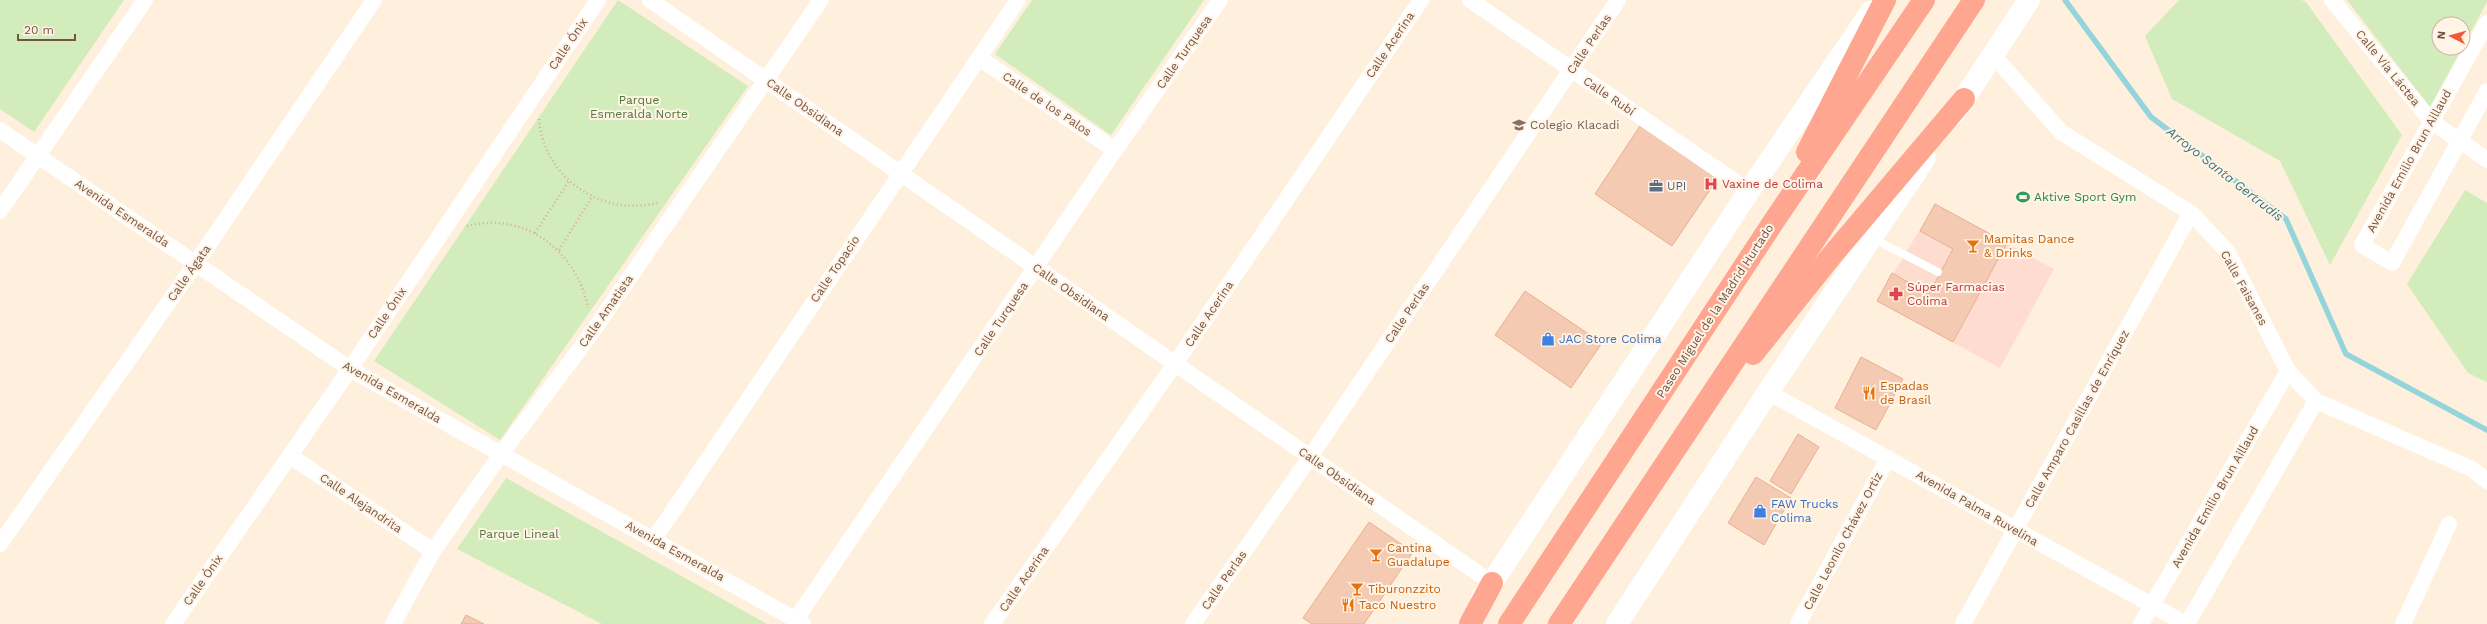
<svg xmlns="http://www.w3.org/2000/svg" width="2487" height="624" font-family="'Work Sans',sans-serif">
  <rect width="100%" height="100%" fill="#fef0dd"/>
  <path fill="#ffdcd0" d="M1935,204L2054,269L2000,368L1877,301Z"/>
  <g fill="#d2ecbb">
    <path d="M0,0H124L34,132L0,109Z"/>
    <path d="M618,0L748,86L500,440L374,361Z"/>
    <path d="M1032,0H1204L1111,135L995,54Z"/>
    <path d="M2179,0H2301L2306,2L2402,135L2330,265L2280,161L2172,99L2145,36Z"/>
    <path d="M2347,0H2487V2L2463,46V24H2439V48H2462L2430,107Z"/>
    <path d="M2465,190L2487,203V382L2468,373L2407,284Z"/>
    <path d="M506,478L767,624H602L457,549Z"/>
  </g>
  <g fill="none" stroke-linecap="round" stroke-linejoin="round">
    <path stroke="#96d4db" stroke-width="5.5" d="M2065,0L2151,117L2286,219L2346,354L2487,430"/>
  </g>
  <g fill="#f5cab3" stroke="#e9af92">
    <path d="M1640,126L1718,178L1672,246L1595,194Z"/>
    <path d="M1935,204L2007,243L1953,342L1877,301L1892,273L1929,294L1953,249L1920,231Z"/>
    <path d="M1525,291L1602,343L1571,388L1495,335Z"/>
    <path d="M1861,357L1903,379L1876,430L1835,408Z"/>
    <path d="M1798,434L1819,447L1791,494L1770,481Z"/>
    <path d="M1756,477L1791,498L1764,545L1728,523Z"/>
    <path d="M1369,522L1413,552L1364,624H1312L1303,618Z"/>
    <path d="M466,615L484,624H461Z"/>
  </g>
  <g fill="none" stroke-linecap="round" stroke-linejoin="round">
    <g stroke="#daad97" stroke-width="2.5" stroke-dasharray="1 3" stroke-linecap="butt">
      <path d="M539,119C543,178 604,219 660,202"/>
      <path d="M467,226C525,211 577,251 588,308"/>
      <path d="M535,233L569,181"/>
      <path d="M559,250L592,197"/>
    </g>
    <path stroke="#fff" stroke-width="8" d="M1872,238L1938,272"/>
    <g stroke="#fff" stroke-width="16">
      <path d="M650,0L1492,583"/>
      <path d="M1470,0L1749,191"/>
      <path d="M2332,0L2431,121L2487,160"/>
      <path d="M2487,23L2362,245L2392,263L2487,91"/>
      <path d="M1993,55L2061,132L2191,213L2227,251L2288,371L2316,401L2472,469L2487,481"/>
      <path d="M979,58L1115,150"/>
      <path d="M0,130L350,369L803,624"/>
      <path d="M0,211L145,0"/>
      <path d="M1768,392L2186,624"/>
      <path d="M290,456L433,551"/>
      <path d="M654,539L1018,0"/>
      <path d="M0,544L196,263L374,0"/>
      <path d="M796,619L1115,150L1220,0"/>
      <path d="M173,624L350,369L598,0"/>
      <path d="M393,624L433,551L501,454L588,338L821,0"/>
      <path d="M992,624L1175,364L1421,0"/>
      <path d="M1193,624L1310,457L1618,0"/>
      <path d="M1798,624L1888,458"/>
      <path d="M1963,624L2191,213"/>
      <path d="M2141,624L2288,371"/>
      <path d="M2187,624L2316,401"/>
      <path d="M2403,624L2449,524"/>
    </g>
    <g stroke="#fff" stroke-width="22">
      <path d="M1954,114L2029,0"/>
      <path d="M1482,598L1749,191L1871,12"/>
      <path d="M1617,624L1768,392L1925,158"/>
    </g>
    <g stroke="#fea68f" stroke-width="22">
      <path d="M1807,152L1885,0"/>
      <path d="M1753,354L1833,254L1964,99"/>
      <path d="M1470,624L1492,583"/>
      <path d="M1509,624L1774,221L1924,0"/>
      <path d="M1559,624L1974,0"/>
    </g>
  </g>
  <defs>
    <g id="school-bare" transform="scale(1.08)"><path d="M0-5L7-2L0 1L-7-2ZM-4 1L0 2.5L4 1V4Q0 6-4 4Z" fill="#8d6e63" stroke="#fff4e5" stroke-width="2.5" paint-order="stroke"/></g>
    <g id="hospital-bare" transform="scale(1.08)"><path d="M-5-5h3v3.5h4V-5h3V5h-3V1.5h-4V5h-3Z" fill="#e0444e" stroke="#fff4e5" stroke-width="2.5" paint-order="stroke"/></g>
    <g id="office-bare" transform="scale(1.08)"><path d="M-6-3h4V-5.5h4V-3h4V5H-6ZM-1-4.5V-3h2v-1.5ZM-6 0V1H6V0Z" fill="#5c6f8a" stroke="#fff4e5" stroke-width="2.5" paint-order="stroke"/></g>
    <g id="stadium-bare" transform="scale(1.08)"><path d="M0-5a6.5 5 0 1 0 0 10a6.5 5 0 1 0 0-10ZM-3.5-1.8h7v3.6h-7Z" fill="#2e9e5b" stroke="#fff4e5" stroke-width="2.5" paint-order="stroke"/></g>
    <g id="bar-bare" transform="scale(1.08)"><path d="M-6-5H6L.8 .8V4.5H3.5V6h-7V4.5H-.8V.8Z" fill="#e8710a" stroke="#fff4e5" stroke-width="2.5" paint-order="stroke"/></g>
    <g id="pharmacy-bare" transform="scale(1.08)"><path d="M-2-6h4v4h4v4h-4v4h-4v-4h-4v-4h4Z" fill="#e0444e" stroke="#fff4e5" stroke-width="2.5" paint-order="stroke"/></g>
    <g id="shop-bare" transform="scale(1.08)"><path d="M-5-2.5h2.3a2.7 3.5 0 0 1 5.4 0H5L5.5 6h-11ZM-1.5-2.5h3a1.5 2.3 0 0 0-3 0Z" fill="#3f7fe0" stroke="#fff4e5" stroke-width="2.5" paint-order="stroke"/></g>
    <g id="restaurant-bare" transform="scale(1.08)"><path d="M-5-6h1v4h1v-4h1v4h1v-4h1v5L-1.5 .5V6h-2V.5L-5-1ZM5-6V6H3V1.5H1.5Q1.5-4 5-6Z" fill="#e8710a" stroke="#fff4e5" stroke-width="2.5" paint-order="stroke"/></g>
  </defs>
  <g fill-rule="evenodd">
    <use href="#school-bare" x="1519" y="125"/>
    <use href="#hospital-bare" x="1711" y="184"/>
    <use href="#office-bare" x="1656" y="186"/>
    <use href="#stadium-bare" x="2023" y="197"/>
    <use href="#bar-bare" x="1973" y="246"/>
    <use href="#pharmacy-bare" x="1896" y="294"/>
    <use href="#shop-bare" x="1548" y="339"/>
    <use href="#restaurant-bare" x="1869" y="393"/>
    <use href="#shop-bare" x="1760" y="511"/>
    <use href="#bar-bare" x="1376" y="555"/>
    <use href="#bar-bare" x="1357" y="589"/>
    <use href="#restaurant-bare" x="1348" y="605"/>
  </g>
  <g text-anchor="middle" dominant-baseline="central" stroke-width="4" stroke-linejoin="round" paint-order="stroke">
    <g font-size="12" fill="#755344" stroke="#fff4e5">
      <text transform="translate(568 44) rotate(-56)">Calle Ónix</text>
      <text transform="translate(1589 44) rotate(-56)">Calle Perlas</text>
      <text transform="translate(1390 45) rotate(-56)">Calle Acerina</text>
      <text transform="translate(1184 52) rotate(-55)">Calle Turquesa</text>
      <text transform="translate(2388 68) rotate(51)">Calle Vía Láctea</text>
      <text transform="translate(1609 96) rotate(34)">Calle Rubí</text>
      <text transform="translate(1047 104) rotate(34)">Calle de los Palos</text>
      <text transform="translate(805 107) rotate(35)">Calle Obsidiana</text>
      <text transform="translate(2409 161) rotate(-61)">Avenida Emilio Brun Aillaud</text>
      <text transform="translate(122 213) rotate(34)">Avenida Esmeralda</text>
      <text transform="translate(835 269) rotate(-56)">Calle Topacio</text>
      <text transform="translate(189 273) rotate(-55)">Calle Ágata</text>
      <text transform="translate(2244 288) rotate(61)">Calle Faisanes</text>
      <text transform="translate(1071 292) rotate(35)">Calle Obsidiana</text>
      <text transform="translate(606 311) rotate(-55)">Calle Amatista</text>
      <text transform="translate(1715 311) rotate(-57)">Paseo Miguel de la Madrid Hurtado</text>
      <text transform="translate(387 313) rotate(-56)">Calle Ónix</text>
      <text transform="translate(1407 313) rotate(-56)">Calle Perlas</text>
      <text transform="translate(1209 314) rotate(-56)">Calle Acerina</text>
      <text transform="translate(1001 319) rotate(-56)">Calle Turquesa</text>
      <text transform="translate(392 392) rotate(30)">Avenida Esmeralda</text>
      <text transform="translate(2077 419) rotate(-61)">Calle Amparo Casillas de Enríquez</text>
      <text transform="translate(1337 476) rotate(35)">Calle Obsidiana</text>
      <text transform="translate(2215 497) rotate(-60)">Avenida Emilio Brun Aillaud</text>
      <text transform="translate(361 503) rotate(34)">Calle Alejandrita</text>
      <text transform="translate(1977 508) rotate(30)">Avenida Palma Ruvelina</text>
      <text transform="translate(1843 541) rotate(-62)">Calle Leonilo Chávez Ortiz</text>
      <text transform="translate(675 551) rotate(29)">Avenida Esmeralda</text>
      <text transform="translate(1024 579) rotate(-55)">Calle Acerina</text>
      <text transform="translate(203 580) rotate(-55)">Calle Ónix</text>
      <text transform="translate(1224 580) rotate(-55)">Calle Perlas</text>
    </g>
    <g font-size="12" fill="#4e7639" stroke="#fff4e5">
      <text x="639" y="100">Parque<tspan x="639" dy="14">Esmeralda Norte</tspan></text>
      <text x="519" y="534">Parque Lineal</text>
    </g>
    <g font-size="12" fill="#785e54" stroke="#fff4e5" text-anchor="start">
      <text x="1530" y="125">Colegio Klacadi</text>
    </g>
    <g font-size="12" fill="#be3a42" stroke="#fff4e5" text-anchor="start">
      <text x="1722" y="184">Vaxine de Colima</text>
      <text x="1907" y="287">Súper Farmacias<tspan x="1907" dy="14">Colima</tspan></text>
    </g>
    <g font-size="12" fill="#4e5e75" stroke="#fff4e5" text-anchor="start">
      <text x="1667" y="186">UPI</text>
    </g>
    <g font-size="12" fill="#27864d" stroke="#fff4e5" text-anchor="start">
      <text x="2034" y="197">Aktive Sport Gym</text>
    </g>
    <g font-size="12" fill="#c56008" stroke="#fff4e5" text-anchor="start">
      <text x="1984" y="239">Mamitas Dance<tspan x="1984" dy="14">&amp; Drinks</tspan></text>
      <text x="1880" y="386">Espadas<tspan x="1880" dy="14">de Brasil</tspan></text>
      <text x="1387" y="548">Cantina<tspan x="1387" dy="14">Guadalupe</tspan></text>
      <text x="1368" y="589">Tiburonzzito</text>
      <text x="1359" y="605">Taco Nuestro</text>
    </g>
    <g font-size="12" fill="#366cbe" stroke="#fff4e5" text-anchor="start">
      <text x="1559" y="339">JAC Store Colima</text>
      <text x="1771" y="504">FAW Trucks<tspan x="1771" dy="14">Colima</tspan></text>
    </g>
    <g font-size="13" font-style="italic" fill="#37757c" stroke="#fff4e5">
      <text transform="translate(2225 174) rotate(38)">Arroyo Santa Gertrudis</text>
    </g>
  </g>
  <g transform="translate(2451 36) rotate(276)"><circle r="19" fill="#fff4e5" stroke="#c8b4a5"/>
  <path d="M0-3L7 15L0 10L-7 15Z" fill="#f35838"/>
  <text y="-6" font-size="11" font-weight="bold" text-anchor="middle" fill="#755344">N</text>
  </g>
  <path d="M18 34v6h57v-6" fill="none" stroke="#755344" stroke-width="2"/>
  <text x="24" y="34" font-size="12" fill="#755344" stroke="#fff4e5" stroke-width="3" paint-order="stroke">20 m</text>
</svg>
